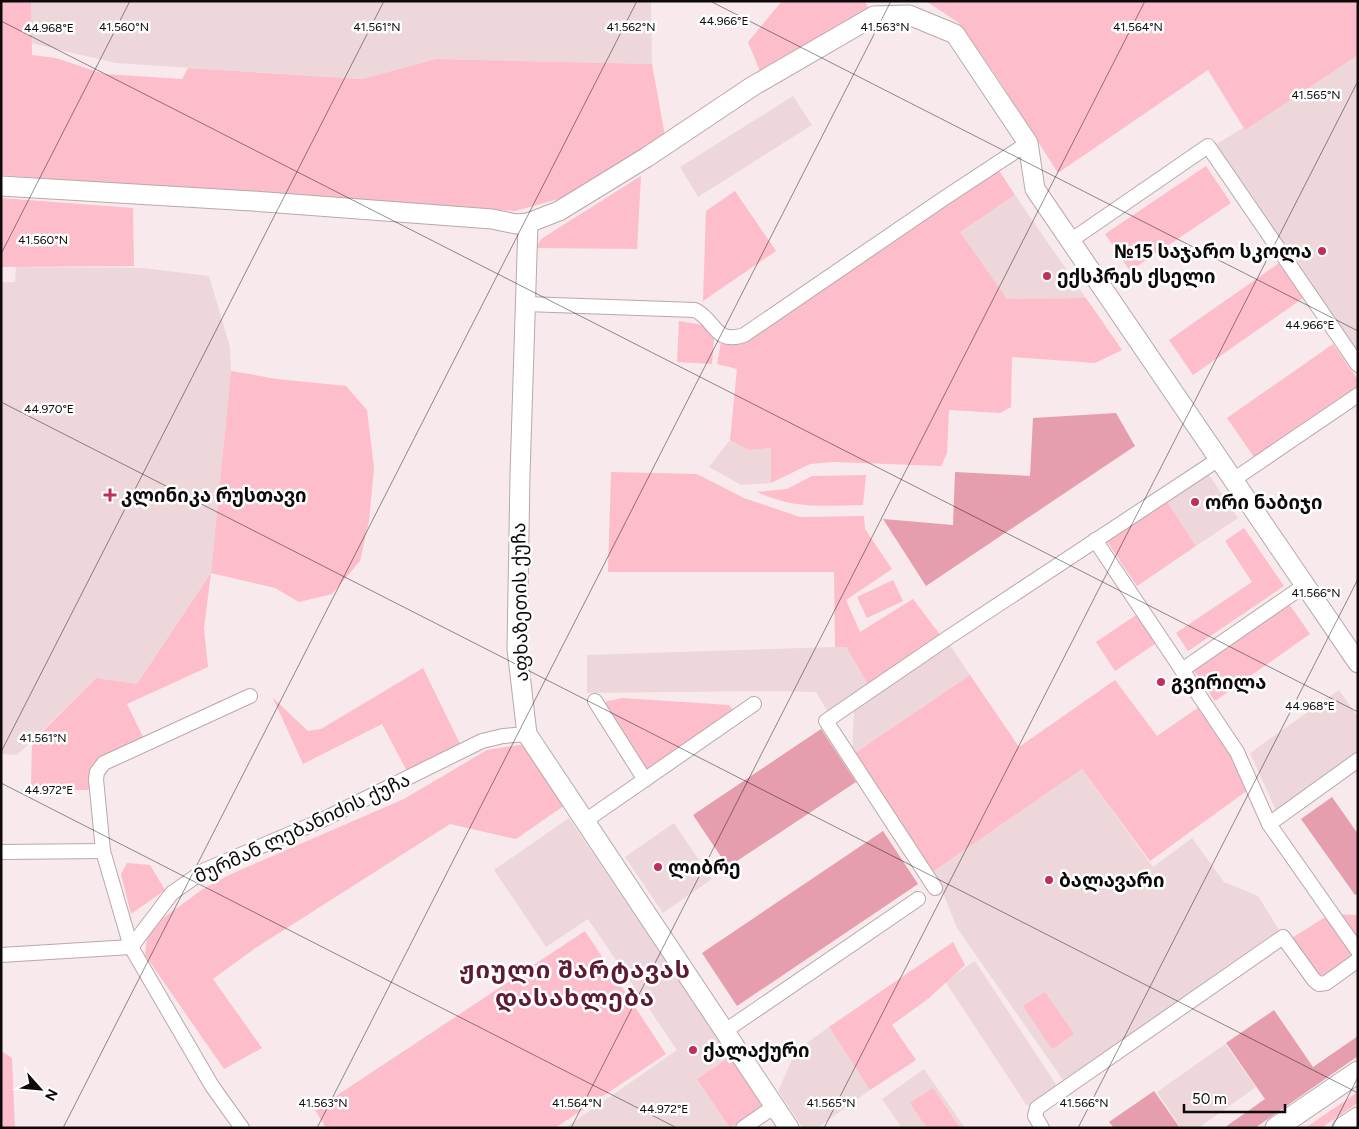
<svg xmlns="http://www.w3.org/2000/svg" width="1359" height="1129" font-family="Figtree,'Noto Sans Georgian',sans-serif">
  <rect width="100%" height="100%" fill="#f8e9ec"/>
  <g fill="#eed7db">
    <path d="M31,1H651L652,64L436,59L362,79L115,63L31,43Z"/>
    <path d="M1358,54V356L1215,145L1243,128L1245,129Z"/>
    <path d="M793,96L812,125L698,197L680,167Z"/>
    <path d="M1015,195L1086,298L1007,300L960,232Z"/>
    <path d="M16,267L143,268L209,276L230,347L231,371L211,573L137,684L96,678L17,755L1,754V282H15Z"/>
    <path d="M730,440L749,450L771,448V483L741,485L709,467Z"/>
    <path d="M1207,472L1238,518L1196,546L1166,500Z"/>
    <path d="M949,644L970,675L852,755L854,710Z"/>
    <path d="M835,647H846L869,686L829,714L816,692L774,691L587,693V655Z"/>
    <path d="M1339,690L1358,717V754L1276,811L1250,753Z"/>
    <path d="M1082,769L1153,867L1192,838L1224,882L1258,896L1281,933L1063,1080L957,928L941,888L931,873Z"/>
    <path d="M569,818L731,1056L697,1079L730,1128H565L677,1050L588,919L546,947L494,870Z"/>
    <path d="M674,823L712,879L663,913L625,857Z"/>
    <path d="M975,961L1057,1086L1027,1106L945,981Z"/>
    <path d="M829,1027L870,1090L817,1128H803L778,1091L796,1051Z"/>
    <path d="M1225,1044L1256,1087L1198,1128H1181L1157,1092Z"/>
    <path d="M924,1069L965,1128H902L882,1099Z"/>
  </g>
  <g fill="#fdbdca">
    <path d="M1,1H31L32,55L56,58L104,74L182,79L188,68L362,79L436,59L652,64L665,136L562,198L515,211L189,190L1,175Z"/>
    <path d="M782,1H865L871,15L762,76L748,42Z"/>
    <path d="M926,1H1358V55L1245,130L1208,70L1058,173L997,77L959,23Z"/>
    <path d="M1206,166L1231,203L1130,271L1105,234Z"/>
    <path d="M998,169L1015,195L960,232L1007,299L1086,298L1122,350L1095,363L1012,357L1011,407L1000,413L949,410L947,453L941,466L834,462L810,464L771,483V448L749,450L730,440L737,369L717,364L721,342L744,340Z"/>
    <path d="M641,176L637,249L536,248L541,239Z"/>
    <path d="M735,191L776,251L703,301L706,211Z"/>
    <path d="M1,198L133,208L134,266L1,267Z"/>
    <path d="M1282,261L1306,296L1193,375L1169,340Z"/>
    <path d="M679,321L703,325L714,338L712,364L677,362Z"/>
    <path d="M1333,344L1358,380V389L1256,460L1227,418Z"/>
    <path d="M231,371L277,379L346,386L367,410L374,468L369,521L360,561L332,594L299,602L275,588L211,573L204,628L208,667L127,704L145,741L102,757L94,790H31L32,742L96,678L137,684L211,573Z"/>
    <path d="M611,472L697,474L744,498L800,517L864,516L865,529L892,569L846,600L860,632L913,599L941,636L869,686L846,647H835L834,572H608Z"/>
    <path d="M866,475L863,505C825,506 793,509 757,492L787,489L812,476Z"/>
    <path d="M1166,500L1196,546L1137,586L1106,540Z"/>
    <path d="M1244,528L1284,586L1188,651L1176,633L1252,582L1225,541Z"/>
    <path d="M893,580L903,601L867,618L857,597Z"/>
    <path d="M1287,601L1310,634L1215,701L1192,668Z"/>
    <path d="M1139,613L1158,642L1115,671L1096,642Z"/>
    <path d="M423,668L461,746L408,773L382,724L303,764L273,698L308,731L321,729Z"/>
    <path d="M970,675L1019,747L1115,680L1157,736L1199,707L1234,755L1248,790L1150,861L1082,769L931,873L852,755Z"/>
    <path d="M622,698L729,705L735,712L647,773L600,703Z"/>
    <path d="M525,744L565,805L516,839L450,824L254,949L213,979L262,1048L224,1069L145,955L148,929L203,889L231,874L404,799L487,750Z"/>
    <path d="M127,863L150,865L165,890L131,914L121,874Z"/>
    <path d="M1330,914L1355,915L1358,914V955L1329,976L1318,975L1292,938Z"/>
    <path d="M585,931L666,1054L555,1128H326L315,1110Z"/>
    <path d="M953,942L965,965L929,998L892,1025L916,1060L870,1090L829,1027Z"/>
    <path d="M1045,992L1074,1034L1052,1049L1023,1006Z"/>
    <path d="M1,1051L12,1058L15,1128H1Z"/>
    <path d="M731,1056L764,1105L730,1128L697,1079Z"/>
    <path d="M933,1088L960,1128H927L910,1103Z"/>
    <path d="M1358,1092V1103L1321,1128H1305Z"/>
  </g>
  <g fill="#e69dad">
    <path d="M1116,413L1135,446L926,586L883,519L953,525L955,472L1030,476L1033,418Z"/>
    <path d="M821,729L856,782L728,867L693,815Z"/>
    <path d="M1332,797L1358,834V893L1355,895L1301,819Z"/>
    <path d="M883,831L918,884L737,1006L702,953Z"/>
    <path d="M1274,1010L1313,1067L1358,1036V1056L1255,1128H1224L1265,1099L1226,1043Z"/>
    <path d="M1154,1091L1180,1128H1114L1109,1122Z"/>
  </g>
  <g fill="none" stroke-linecap="round" stroke-linejoin="round">
    <g stroke="#b7a9ac" stroke-width="16">
      <g id="street">
        <path d="M1070,241L1208,146L1358,365"/>
        <path d="M526,304L695,310C716,320 714,345 744,335L943,199L1028,143"/>
        <path d="M1233,480L1358,395"/>
        <path d="M1095,540L1237,752L1269,824L1358,951"/>
        <path d="M1182,670L1305,585"/>
        <path d="M595,701L645,780"/>
        <path d="M585,821L754,704"/>
        <path d="M1269,824L1358,760"/>
        <path d="M1,852L103,851"/>
        <path d="M935,888L826,721L949,637L1219,459"/>
        <path d="M131,947L172,893L205,870L318,822L482,741L503,736L527,734"/>
        <path d="M1,955L131,947"/>
        <path d="M725,1031L918,899"/>
        <path d="M242,1128L212,1086L131,947L103,851L96,779L97,772L104,763L250,696"/>
        <path d="M743,1128L775,1106"/>
        <path d="M1042,1128L1035,1116L1037,1108L1283,937L1314,980L1319,984L1326,983L1358,960"/>
      </g>
    </g>
    <g stroke="#b7a9ac" stroke-width="21">
      <g id="secondary">
        <path d="M1,186L252,201L492,219L516,224L528,223L559,211L647,157L753,86L874,16L909,15L955,34L1028,143L1035,189L1358,663"/>
        <path d="M528,223L520,475L517,649L527,734L789,1128"/>
      </g>
    </g>
    <g stroke="#b7a9ac" stroke-width="23">
      <g id="primary">
        <path d="M1276,1128L1358,1072"/>
        <path d="M1343,1128L1358,1118"/>
      </g>
    </g>
    <use href="#street" stroke="#fff" stroke-width="14"/>
    <use href="#secondary" stroke="#fff" stroke-width="19"/>
    <use href="#primary" stroke="#fff" stroke-width="21"/>
  </g>
  <path fill="none" stroke="#0e0a0b" stroke-width="1" stroke-opacity="0.45" d="M710,1L1358,331M1,21L1358,712M1,254L130,1M1,402L1358,1093M1,752L384,1M1,783L677,1128M63,1128L637,1M317,1128L891,1M571,1128L1145,1M824,1128L1358,81M1078,1128L1358,579M1332,1128L1358,1077"/>
  <g fill="#bd2f60" stroke="#fff" stroke-width="2">
    <circle cx="1322" cy="251" r="5"/>
    <circle cx="1047" cy="276" r="5"/>
    <path d="M107.5 487.5h5v5h5v5h-5v5h-5v-5h-5v-5h5z"/>
    <circle cx="1195" cy="502" r="5"/>
    <circle cx="1161" cy="682" r="5"/>
    <circle cx="658" cy="867" r="5"/>
    <circle cx="1049" cy="880" r="5"/>
    <circle cx="693" cy="1050" r="5"/>
  </g>
  <g text-anchor="middle" dominant-baseline="central" stroke-width="5" stroke-linejoin="round" paint-order="stroke">
    <g font-size="19" font-weight="bold" fill="#0e0a0b" stroke="#fff" text-anchor="start">
      <text x="1312" y="251" text-anchor="end">№15 საჯარო სკოლა</text>
      <text x="1057" y="276">ექსპრეს ქსელი</text>
      <text x="121" y="495">კლინიკა რუსთავი</text>
      <text x="1205" y="502">ორი ნაბიჯი</text>
      <text x="1171" y="682">გვირილა</text>
      <text x="668" y="867">ლიბრე</text>
      <text x="1059" y="880">ბალავარი</text>
      <text x="703" y="1050">ქალაქური</text>
    </g>
    <g font-size="19" fill="#0e0a0b" stroke="#fff">
      <text transform="translate(520 602) rotate(-91)">აფხაზეთის ქუჩა</text>
      <text transform="translate(302 828) rotate(-25)">მურმან ლებანიძის ქუჩა</text>
    </g>
    <g font-size="24" font-weight="bold" letter-spacing="1" fill="#5e1a30" stroke="#fff">
      <text x="575" y="969">ჟიული შარტავას<tspan x="575" dy="28">დასახლება</tspan></text>
    </g>
  </g>
  <g font-size="12" text-anchor="middle" fill="#0e0a0b" stroke="#fff" stroke-width="5" stroke-linejoin="round" paint-order="stroke">
    <text x="724" y="25">44.966°E</text>
    <text x="124" y="31">41.560°N</text>
    <text x="377" y="31">41.561°N</text>
    <text x="631" y="31">41.562°N</text>
    <text x="885" y="31">41.563°N</text>
    <text x="1138" y="31">41.564°N</text>
    <text x="49" y="32">44.968°E</text>
    <text x="1316" y="99">41.565°N</text>
    <text x="43" y="244">41.560°N</text>
    <text x="1310" y="329">44.966°E</text>
    <text x="49" y="413">44.970°E</text>
    <text x="1316" y="597">41.566°N</text>
    <text x="1310" y="710">44.968°E</text>
    <text x="43" y="742">41.561°N</text>
    <text x="49" y="794">44.972°E</text>
    <text x="323" y="1107">41.563°N</text>
    <text x="577" y="1107">41.564°N</text>
    <text x="831" y="1107">41.565°N</text>
    <text x="1084" y="1107">41.566°N</text>
    <text x="664" y="1113">44.972°E</text>
  </g>
  <rect width="1359" height="1129" fill="none" stroke="#0e0a0b" stroke-width="5"/>
  <g transform="translate(40 1089) rotate(117)" stroke="#ffffff" stroke-width="4" paint-order="stroke">
  <path d="M0-4L9 19L0 12L-9 19Z" fill="#0e0a0b"/>
  <text y="-8" font-size="14" font-weight="bold" text-anchor="middle" fill="#0e0a0b">N</text>
  </g>
  <path d="M1184 1104v8h101v-8" fill="none" stroke="#0e0a0b" stroke-width="2.5"/>
  <text x="1192" y="1104" font-size="15" fill="#0e0a0b" stroke="#ffffff" stroke-width="4" paint-order="stroke">50 m</text>
</svg>
